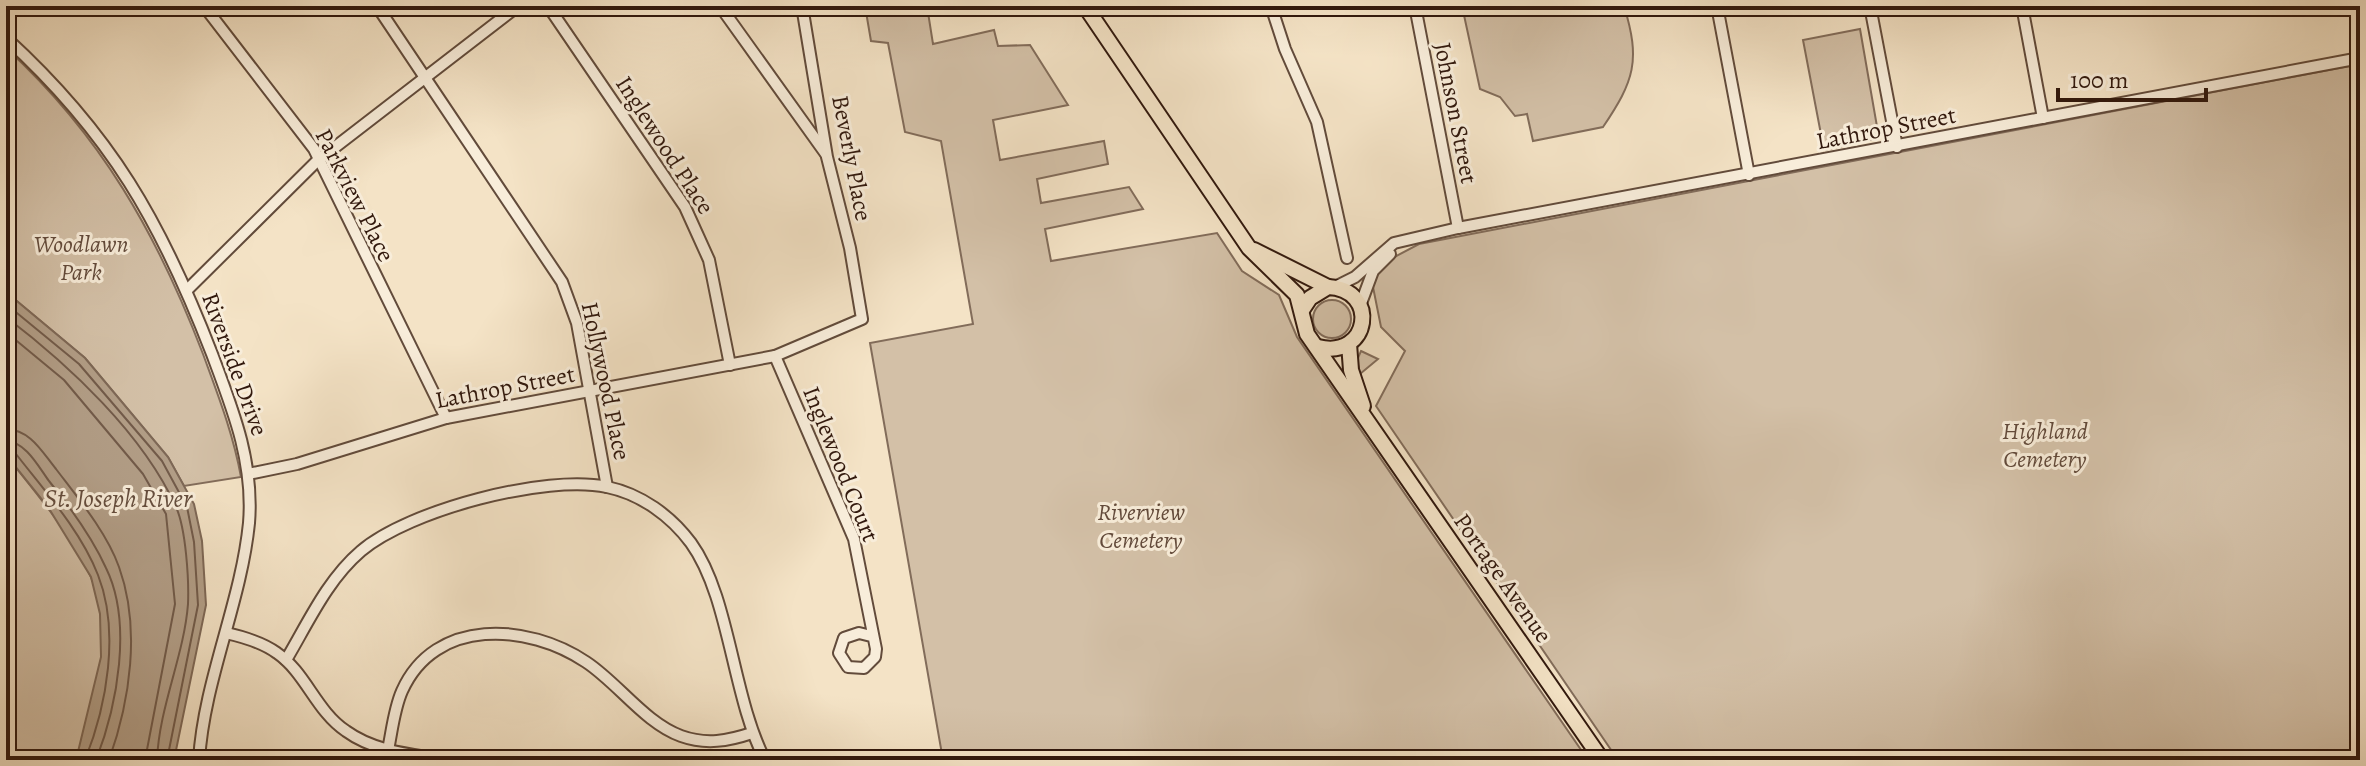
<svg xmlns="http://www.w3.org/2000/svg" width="2366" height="766" font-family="Alegreya,serif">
  <rect width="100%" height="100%" fill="#f4e3c6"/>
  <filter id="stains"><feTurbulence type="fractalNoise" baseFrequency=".0025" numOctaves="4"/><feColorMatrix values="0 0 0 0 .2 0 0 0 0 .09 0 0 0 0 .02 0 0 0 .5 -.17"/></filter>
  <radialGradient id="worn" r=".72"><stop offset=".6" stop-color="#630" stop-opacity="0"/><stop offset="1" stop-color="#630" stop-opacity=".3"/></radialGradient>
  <g fill="#d3c0a7" stroke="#826c5a" stroke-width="2">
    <path d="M865,6H927L933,44L994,30L998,46L1030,45L1068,105L993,120L1000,160L1104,141L1108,164L1037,179L1041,203L1129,187L1143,209L1045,229L1051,261L1217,233L1242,271L1279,295L1297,337L1588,760H943L870,343L973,324L941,141L905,132L888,43L871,41Z"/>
    <path d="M1462,6H1624C1641,61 1634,81 1603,127L1533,141L1527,114L1515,116L1500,97L1480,89Z"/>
    <path d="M1860,29L1879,138L1824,150L1803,40Z"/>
    <path d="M6,48C101,135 157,234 203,354C218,395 233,433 241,477L184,486L168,457L85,358L6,292Z"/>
    <path d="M2360,64V760H1618L1376,406L1405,351L1381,327L1372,282L1385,262L1419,244Z"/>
    <circle cx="1332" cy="319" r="19"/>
    <path d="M1361,351L1378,359L1360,374L1357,360Z"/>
    <path d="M6,455C36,493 69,531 90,575C115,629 97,707 77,760H6Z"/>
  </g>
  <path fill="#b29e87" stroke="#7e6856" stroke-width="2" d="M6,292L85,358L168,457L194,504L202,541L206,605L174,760H76L101,657L100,614L91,577L48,507L6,455Z"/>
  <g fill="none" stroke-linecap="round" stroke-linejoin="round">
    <g stroke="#725b4a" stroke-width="2">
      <path d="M6,304L79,364L162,461L187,507L194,542L198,605L167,760"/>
      <path d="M6,317C69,365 143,434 176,507C186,529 189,580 188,604C184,656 159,707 157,760"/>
      <path d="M6,332L64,380L143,474L166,514L175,604L145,760"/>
      <path d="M6,429C31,430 42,452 56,469C78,498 107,533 119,567C141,628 130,701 109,760"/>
      <path d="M6,441C26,442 38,466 49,481C70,507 92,537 106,568C133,623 117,706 96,760"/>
      <path d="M6,451L16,454C44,490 81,531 98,575C120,631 107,705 85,760"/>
    </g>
    <g stroke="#624b3b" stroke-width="14">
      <g id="minor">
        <path d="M204,6L314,149L446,418"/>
        <path d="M377,6L562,282L577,323L607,487"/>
        <path d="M548,6L685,207L709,260L730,365"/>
        <path d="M720,6L826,154"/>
        <path d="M1271,6L1285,49L1317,122L1347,258"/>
        <path d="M1415,6L1458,228"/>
        <path d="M1717,6L1749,175"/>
        <path d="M1870,6L1897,147"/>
        <path d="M2022,6L2043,118"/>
        <path d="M6,38C111,134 161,222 212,354C233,410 254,462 249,523C241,603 204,680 199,760"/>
        <path d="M1335,287L1355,277L1394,243L1458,228L2360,58"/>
        <path d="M187,290L317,161L518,6"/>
        <path d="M1360,306L1373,271L1390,254"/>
        <path d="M775,356L854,539L876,649L875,657L864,668L848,667L839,653L844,638L859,633L871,636"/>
        <path d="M248,474L297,464L446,418L775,356L862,319L850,248L827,157L802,6"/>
        <path d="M226,633C244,637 262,642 277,653C306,673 316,711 346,731C375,752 411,754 446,760"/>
        <path d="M286,660C308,623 327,580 361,551C409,510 546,474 607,487C641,494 671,516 691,543C730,597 732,696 765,760"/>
        <path d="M388,750C392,731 394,709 402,691C435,617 528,623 586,662C618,683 645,723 681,736C706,745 728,741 752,733"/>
      </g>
    </g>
    <g stroke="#31180d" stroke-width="18">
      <g id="major">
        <path d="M1085,6L1249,248L1297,295L1307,334L1602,760"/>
        <path d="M1254,250L1328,287"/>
        <path d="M1302,310L1310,298L1328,287C1380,289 1370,360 1318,347"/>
        <path d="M1349,344L1351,370L1363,406"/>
      </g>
    </g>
    <use href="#minor" stroke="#f8edda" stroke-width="10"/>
    <use href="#major" stroke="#f4e3c6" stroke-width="14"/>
  </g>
  <g text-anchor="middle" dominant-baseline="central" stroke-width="6" stroke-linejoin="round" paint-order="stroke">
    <g font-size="24" fill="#31180d" stroke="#f8edda">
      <text transform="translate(1456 113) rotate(79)">Johnson Street</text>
      <text transform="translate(1886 128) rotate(-11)">Lathrop Street</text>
      <text transform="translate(665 145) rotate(57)">Inglewood Place</text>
      <text transform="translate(852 158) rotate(79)">Beverly Place</text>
      <text transform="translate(355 195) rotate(63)">Parkview Place</text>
      <text transform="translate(235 364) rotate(70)">Riverside Drive</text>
      <text transform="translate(606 381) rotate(78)">Hollywood Place</text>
      <text transform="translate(505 387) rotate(-11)">Lathrop Street</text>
      <text transform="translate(841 464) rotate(68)">Inglewood Court</text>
      <text transform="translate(1503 578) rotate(55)">Portage Avenue</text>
    </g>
    <g font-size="24" font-style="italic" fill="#624a3b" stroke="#f8edda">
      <text x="81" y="244">Woodlawn<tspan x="81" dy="28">Park</tspan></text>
      <text x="2045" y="431">Highland<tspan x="2045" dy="28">Cemetery</tspan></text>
      <text x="1141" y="512">Riverview<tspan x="1141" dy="28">Cemetery</tspan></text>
    </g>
    <g font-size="26" font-style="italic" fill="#654e3e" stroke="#f8edda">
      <text x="118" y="498">St. Joseph River</text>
    </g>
  </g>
  <rect width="2366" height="766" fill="none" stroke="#f4e3c6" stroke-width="32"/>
  <rect x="8" y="8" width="2350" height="750" fill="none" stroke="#31180d" stroke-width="4"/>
  <rect x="16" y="16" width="2334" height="734" fill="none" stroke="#31180d" stroke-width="2"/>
  <path d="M2058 88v12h148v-12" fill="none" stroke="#31180d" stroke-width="4"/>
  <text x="2070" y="88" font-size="24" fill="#31180d" stroke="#f8edda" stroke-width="6" paint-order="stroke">100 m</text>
  <rect width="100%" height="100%" filter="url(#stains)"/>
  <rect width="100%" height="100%" fill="url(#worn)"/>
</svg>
